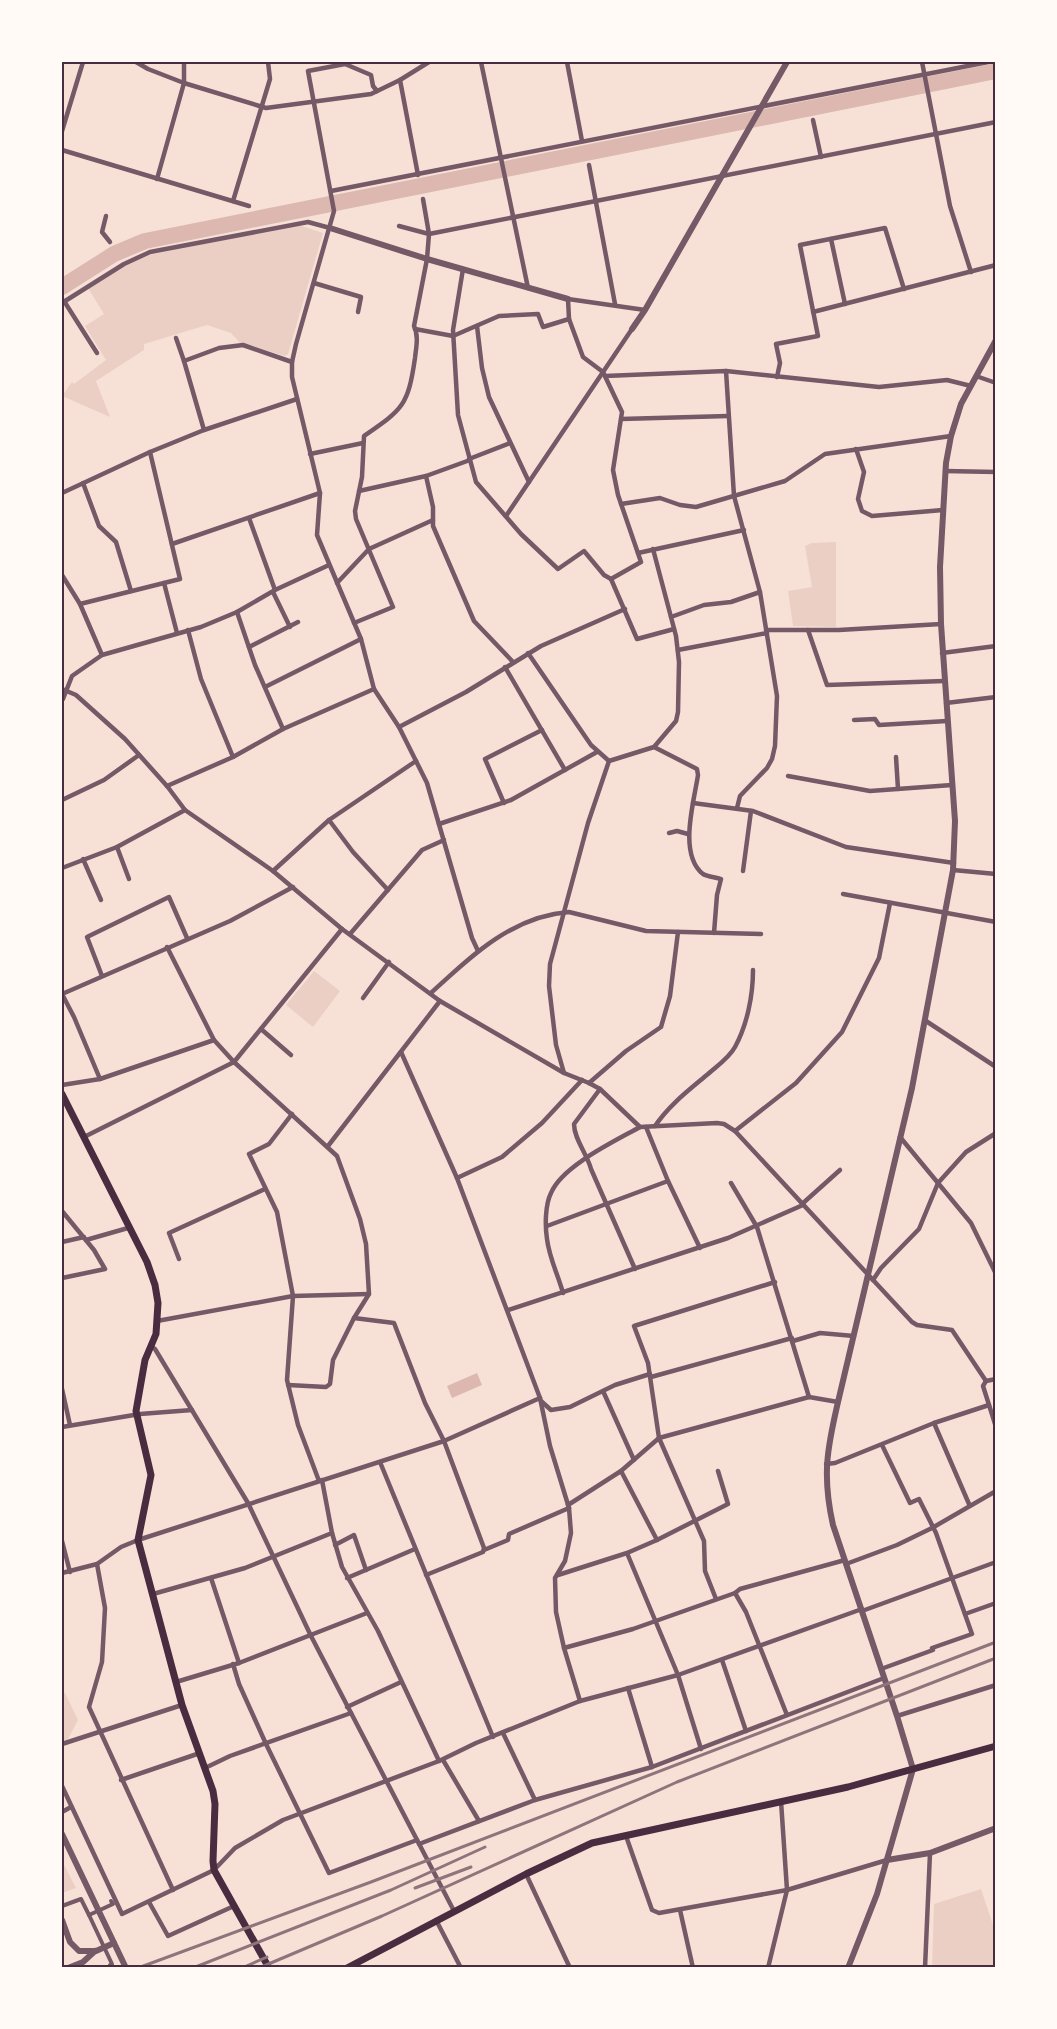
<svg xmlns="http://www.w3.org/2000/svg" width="1057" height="2029" font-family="'Source Sans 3',sans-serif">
  <rect width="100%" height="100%" fill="#f7e1d7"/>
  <g fill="#ebcfc5">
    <path d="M299,225L323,233L288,354L285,356L240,343L231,333L207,325L144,344V350L96,381L110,417L62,396L72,382L74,384L106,360L85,326L104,314L88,288L129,263L144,256Z"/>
    <path d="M836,542V627L793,626L788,591L812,587L805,546L812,543Z"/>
    <path d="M314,971L340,991L313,1027L286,1005Z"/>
    <path d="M65,1693L78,1720L68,1739L62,1741V1694Z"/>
    <path d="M62,1861L76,1888L62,1893Z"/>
    <path d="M981,1889L995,1931V1967H932L934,1904Z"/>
  </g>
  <path fill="#dcb8b0" d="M477,1373L482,1385L452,1398L447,1386Z"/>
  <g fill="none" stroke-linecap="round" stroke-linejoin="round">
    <path stroke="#dcb8b0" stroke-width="16" d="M62,287L114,254L145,241L996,71"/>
    <g stroke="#755966" stroke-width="4">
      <path d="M62,1906L81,1899L89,1915L113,1904L111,1901"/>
      <path d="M89,1915L112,1964L110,1965"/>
    </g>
    <g stroke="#755966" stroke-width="4.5">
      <path d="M136,62L148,69L184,83L266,108L371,94L400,80L429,62"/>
      <path d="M481,62L528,288"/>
      <path d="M567,62L582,141"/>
      <path d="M922,62L950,206L971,272"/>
      <path d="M400,80L418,175"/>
      <path d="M377,91L373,86L371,75L345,64L308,71L334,211L296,344L292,362V377L320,493L317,535L361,639L374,689L399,727L427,783L472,938L478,951"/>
      <path d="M813,120L821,157"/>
      <path d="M62,131L83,62"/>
      <path d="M62,150L249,206"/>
      <path d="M589,165L615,304"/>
      <path d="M157,179L184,83V62"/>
      <path d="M331,191L988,62"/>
      <path d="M233,201L270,79L268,62"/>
      <path d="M106,216L102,232L110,242"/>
      <path d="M399,226L429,234L423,199"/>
      <path d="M831,239L845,304"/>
      <path d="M463,269L453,330L458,415L476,482L521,534L558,569L584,551L604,575L611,579"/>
      <path d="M314,283L361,297L358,312"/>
      <path d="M64,301L97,353"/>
      <path d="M62,303L124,264L150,252L308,222L330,228"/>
      <path d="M645,310L568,299L569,319L583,357L603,372L622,412L613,470L618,495L641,562L611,579L637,639L674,629"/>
      <path d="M813,312L996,265"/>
      <path d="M477,326L482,368L489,397L529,482"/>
      <path d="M415,329L453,336L499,316L538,314L543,327L569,319"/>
      <path d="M176,338L184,361"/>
      <path d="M726,371L734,496L760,592L777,696L775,746L772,759L767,768L740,796L737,808"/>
      <path d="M605,376L726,371L879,387L947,380L971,386"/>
      <path d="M976,376L996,383"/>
      <path d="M777,377L780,363L776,344L818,336L800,245L885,228L904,289"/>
      <path d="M621,419L728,416"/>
      <path d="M204,430L184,361L219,348L243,345L292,362"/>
      <path d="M856,449L864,472L858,499L862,511L872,516L943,510"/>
      <path d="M310,454L363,443"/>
      <path d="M469,459L510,443"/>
      <path d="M945,471L996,472"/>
      <path d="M426,476L433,507V526L474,621L513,662"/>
      <path d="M83,483L99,526L116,542L131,591"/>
      <path d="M359,491L426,476L470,460"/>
      <path d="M62,493L150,452L204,430L297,399"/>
      <path d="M621,504L660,498L680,505L696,507L785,481L825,454L951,436"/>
      <path d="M506,516L632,329"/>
      <path d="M249,518L275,590"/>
      <path d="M172,544L320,493"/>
      <path d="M638,553L744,530"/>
      <path d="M62,575L80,604L102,655"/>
      <path d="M164,583L177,633"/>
      <path d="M337,583L369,549L433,520"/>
      <path d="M273,592L290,627"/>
      <path d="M80,604L180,579L150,452"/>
      <path d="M237,612L255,665L283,729"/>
      <path d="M671,617L704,605L731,602L760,592"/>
      <path d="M354,623L393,607L356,519L355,511L362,477L364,436C403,409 408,406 415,358C416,348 419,336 414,326L427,259L429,234L996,122"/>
      <path d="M188,630L201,679L233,757"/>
      <path d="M766,630H839L941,624"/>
      <path d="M808,630L827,685L944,681"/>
      <path d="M249,647L298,622"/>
      <path d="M678,650L767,633"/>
      <path d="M528,653L591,745L609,761"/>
      <path d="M942,653L996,646"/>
      <path d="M505,667L565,770"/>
      <path d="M265,687L361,639"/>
      <path d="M62,689L76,695L125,739L167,786L185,810L273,871L342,929L440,1001L564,1073L589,1083L600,1089L640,1127L717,1123L724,1124L735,1131L912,1322L917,1325L952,1330L986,1381"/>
      <path d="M63,699L72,676L102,655L201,627L237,612L275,590L329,565"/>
      <path d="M946,703L996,697"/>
      <path d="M854,720L875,719L879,725L947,721"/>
      <path d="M399,727L466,692L541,646L625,609"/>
      <path d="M654,747L697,769L698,775C694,802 678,854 703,874C708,877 716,877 721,879L717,895L714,933"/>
      <path d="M896,757L898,789"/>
      <path d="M788,776L870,791L952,785"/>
      <path d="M167,786L233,757L283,729L374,689"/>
      <path d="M62,800L104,780L139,755"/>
      <path d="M504,803L485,759L542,730"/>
      <path d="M693,803L753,811L846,847L954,863"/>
      <path d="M329,820L353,852L388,890"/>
      <path d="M439,824L511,800L597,752"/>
      <path d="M669,833L677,831L688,834"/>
      <path d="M117,847L129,879"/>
      <path d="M83,859L101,900"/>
      <path d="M62,868L117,847L185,810"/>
      <path d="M953,870L996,874"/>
      <path d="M273,871L329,820L416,761"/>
      <path d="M743,871L751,811"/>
      <path d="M843,894L996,922"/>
      <path d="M350,934L422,850L444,840"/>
      <path d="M167,947L214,1040L234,1062L337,1156L360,1219L366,1244L369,1294L354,1318L333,1360L330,1384L326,1387L288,1385"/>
      <path d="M102,976L87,937L169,897L187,938"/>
      <path d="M431,993C470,957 512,916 569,912L646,931L761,934"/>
      <path d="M62,994L230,921L293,887"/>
      <path d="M62,994L74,1017L100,1079"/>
      <path d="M363,998L389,962"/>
      <path d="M926,1021L996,1067"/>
      <path d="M261,1029L291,1055"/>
      <path d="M401,1052L457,1178L540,1398L550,1446L569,1508L571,1533L565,1561L555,1578L556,1612L564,1648L580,1701"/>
      <path d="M564,1073L556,1045L549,986L550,964L588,823L609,761L654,747L676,721L678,712L679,662L676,636L653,549"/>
      <path d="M589,1083L626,1051L661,1027L670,996L678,932"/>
      <path d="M62,1085L100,1079L214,1040"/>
      <path d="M600,1089L574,1124C574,1139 587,1154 591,1169L635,1269"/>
      <path d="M292,1114L269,1144L249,1154L277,1212L293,1296L287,1380L298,1425L319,1481"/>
      <path d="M655,1126C669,1105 689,1090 708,1074C717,1066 729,1058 735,1047C747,1025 753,996 753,970"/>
      <path d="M646,1127L668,1181L700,1248"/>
      <path d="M735,1131L796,1083L842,1032L879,958L890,903"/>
      <path d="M84,1137L234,1062L342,929"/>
      <path d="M900,1137L971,1223L996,1274"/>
      <path d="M328,1146L440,1001"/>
      <path d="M457,1178L502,1157L542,1123L582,1080"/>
      <path d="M731,1183L757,1227L809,1397"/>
      <path d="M802,1204L840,1170"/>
      <path d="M62,1211L94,1250L105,1269L62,1278"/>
      <path d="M547,1226L668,1181"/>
      <path d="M86,1240L128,1228"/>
      <path d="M62,1242L84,1237"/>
      <path d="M179,1259L169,1233L265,1189"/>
      <path d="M873,1280L881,1268L919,1229L938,1183L966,1152L996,1133"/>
      <path d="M563,1293C558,1275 549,1257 547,1239C545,1226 545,1205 551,1193C562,1166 615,1141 640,1127"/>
      <path d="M508,1310L728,1238L803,1205"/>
      <path d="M354,1318L394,1323L425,1403L444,1441L484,1548L483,1552L426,1575"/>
      <path d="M157,1321L293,1296L369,1294"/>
      <path d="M793,1341L820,1333L854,1336"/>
      <path d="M151,1346L155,1349L248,1503L311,1636L454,1911"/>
      <path d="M651,1377L792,1338"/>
      <path d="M986,1381L983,1386L996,1427"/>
      <path d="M986,1381L996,1379"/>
      <path d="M62,1389L70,1425"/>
      <path d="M603,1391L634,1460"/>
      <path d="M541,1401L551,1410L570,1407L615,1385L650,1374"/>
      <path d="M934,1423L969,1504"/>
      <path d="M62,1427L140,1414L192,1410"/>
      <path d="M882,1445L910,1503L919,1499L936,1533L972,1634L932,1648"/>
      <path d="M380,1462L493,1737"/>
      <path d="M826,1464L835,1463L934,1423L989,1405"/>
      <path d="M621,1471L657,1540"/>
      <path d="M322,1480L332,1533L342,1567L378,1631L439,1761"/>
      <path d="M568,1505L621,1471L659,1438L809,1397L838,1402"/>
      <path d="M62,1541L70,1572"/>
      <path d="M335,1545L354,1535L366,1570"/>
      <path d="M484,1550L508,1540L509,1534L569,1508"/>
      <path d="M627,1553L678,1675L701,1749"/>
      <path d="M97,1564L105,1608L102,1662L89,1707L173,1890"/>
      <path d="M846,1564L897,1545L932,1528L996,1491"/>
      <path d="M62,1573L97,1564L121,1547L138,1540L444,1441L540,1398"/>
      <path d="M558,1575L627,1553L657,1540L728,1504L718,1471"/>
      <path d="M211,1578L239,1663"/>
      <path d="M347,1578L415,1549"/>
      <path d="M735,1593L740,1589L845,1560"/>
      <path d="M153,1594L245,1568L332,1533"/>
      <path d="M716,1599L705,1571L704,1541L659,1438L648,1363L634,1326L775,1282"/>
      <path d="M862,1611L996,1562"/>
      <path d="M965,1614L996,1603"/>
      <path d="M564,1648L633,1629L735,1593L746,1612L787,1715"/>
      <path d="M722,1660L746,1731"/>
      <path d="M233,1664L239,1684L266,1744L329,1873L417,1840"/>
      <path d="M881,1669L933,1650"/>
      <path d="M176,1682L239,1663L367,1613"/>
      <path d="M628,1688L652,1767"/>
      <path d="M347,1707L401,1682"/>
      <path d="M897,1716L996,1685"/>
      <path d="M503,1733L535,1800"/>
      <path d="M62,1744L182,1705"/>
      <path d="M443,1760L479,1821"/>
      <path d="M205,1768L230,1756L351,1713"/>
      <path d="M121,1780L200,1753"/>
      <path d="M62,1786L122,1914L214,1870L235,1848L283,1820L439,1761L476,1743L580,1701L678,1675L862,1609"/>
      <path d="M62,1812L71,1807"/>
      <path d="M626,1836L652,1910L659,1913L787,1890L887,1860"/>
      <path d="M419,1844L535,1800L652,1767L884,1678"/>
      <path d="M526,1874L570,1968"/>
      <path d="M149,1902L168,1936L234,1906"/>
      <path d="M680,1910L693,1968"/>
      <path d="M436,1920L461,1968"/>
      <path d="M768,1968L787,1890L781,1801"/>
      <path d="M925,1968L930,1853"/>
    </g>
    <g stroke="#755966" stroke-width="6">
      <path d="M330,228L427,259L568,299"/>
      <path d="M632,329L645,310L787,62"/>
      <path d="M62,1834L126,1968"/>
      <path d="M887,1860L930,1853L996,1828"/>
      <path d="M62,1920L70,1942L79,1951H96L114,1943"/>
      <path d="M68,1968L83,1962L95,1951"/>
      <path d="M848,1968L877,1894L913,1769L897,1716L833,1525C822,1476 827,1449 838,1402L912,1088L953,870L955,821L941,624L940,567L946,463L951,436L961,404L996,340"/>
    </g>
    <g stroke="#4a2c40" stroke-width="7">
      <path d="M62,1094L147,1262L155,1285L158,1303L156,1334L145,1360L136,1411L151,1475L138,1540L182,1705L213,1791L215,1804L213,1861L214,1870L269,1968"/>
      <path d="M347,1968L526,1874L592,1843L848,1787L996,1746"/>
    </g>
    <g stroke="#8f747c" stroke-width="3">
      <path d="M415,1888L471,1867"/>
      <path d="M138,1968L371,1882L996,1642"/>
      <path d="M193,1968L391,1890L485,1847"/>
      <path d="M242,1968L267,1957"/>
      <path d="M259,1968L382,1916L677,1782L996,1658"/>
    </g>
  </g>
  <rect width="1057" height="2029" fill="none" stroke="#fffaf5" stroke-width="126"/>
  <rect x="63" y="63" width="931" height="1903" fill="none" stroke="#4a2c40" stroke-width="2"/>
</svg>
